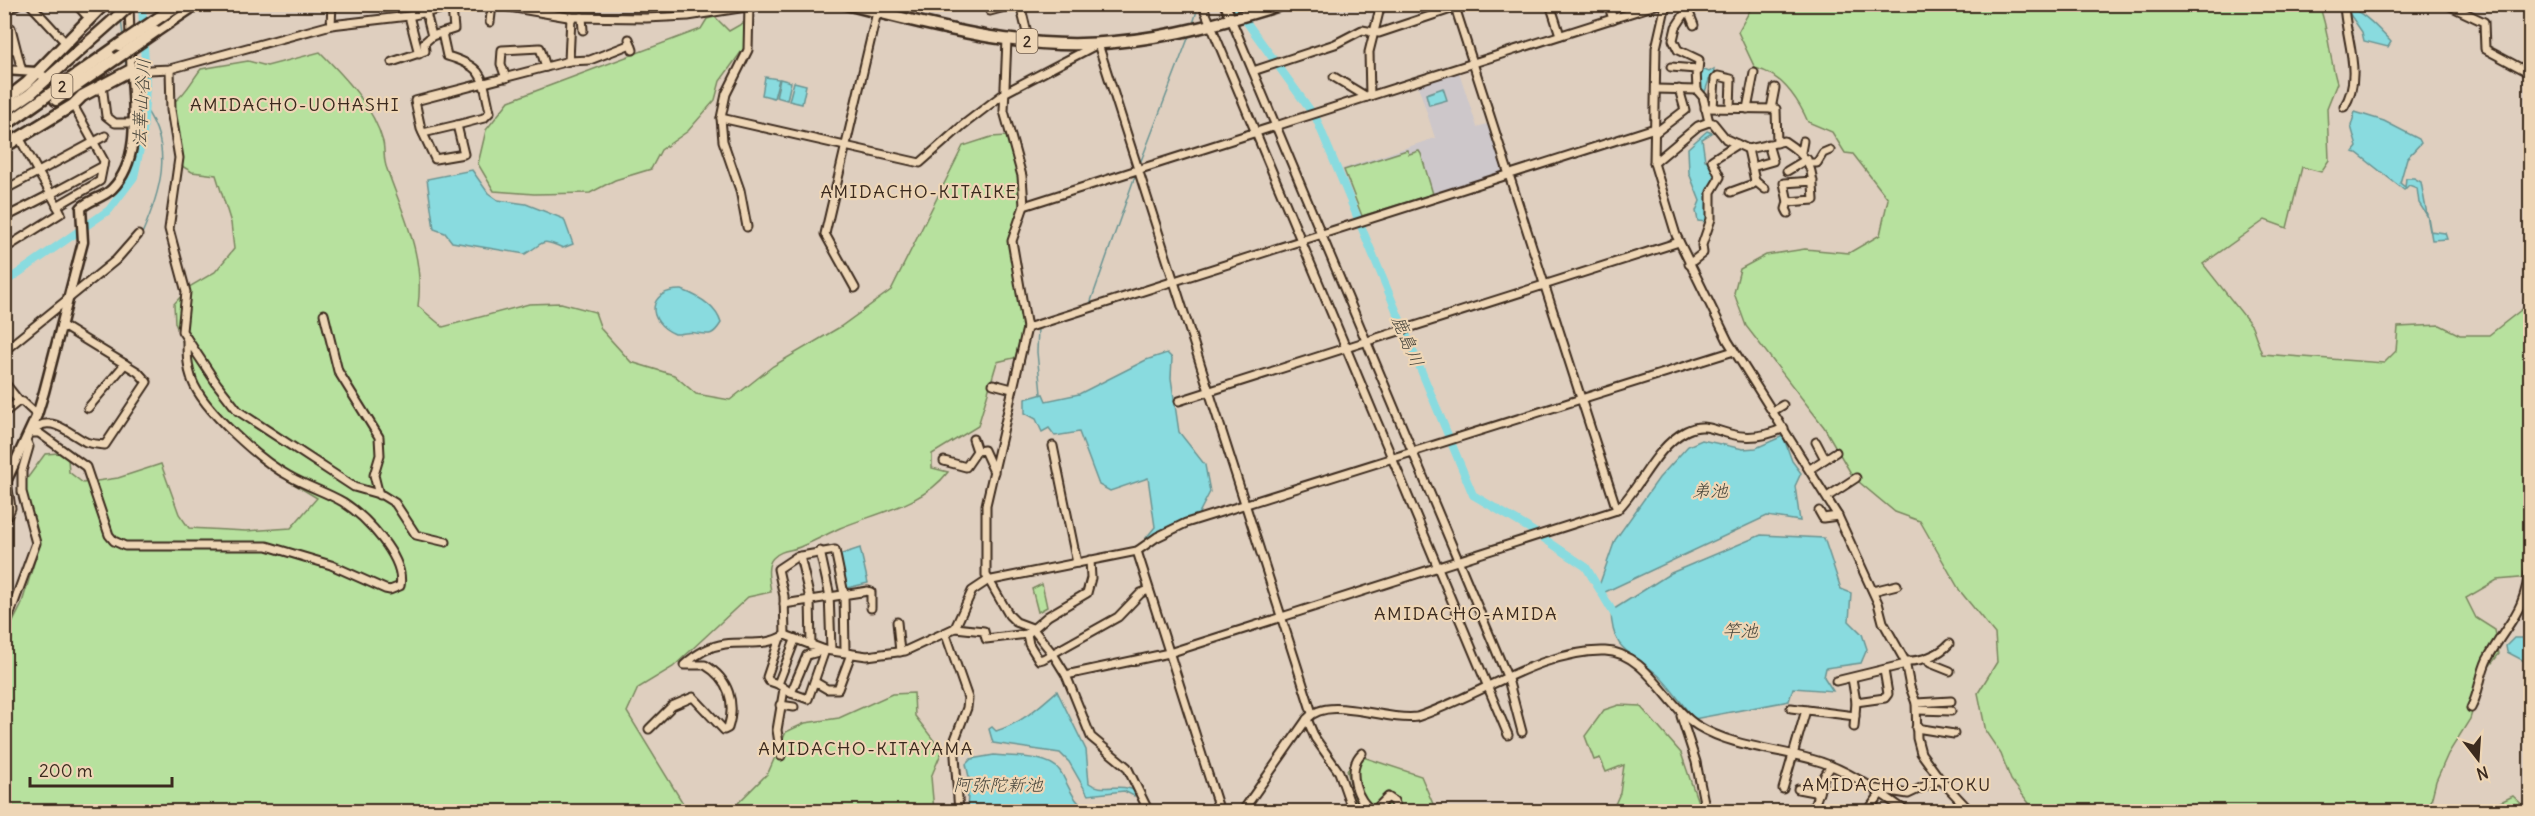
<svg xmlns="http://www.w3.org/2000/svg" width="2535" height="816" font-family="Delius,'Klee One',sans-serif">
  <rect width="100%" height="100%" fill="#dfcfbf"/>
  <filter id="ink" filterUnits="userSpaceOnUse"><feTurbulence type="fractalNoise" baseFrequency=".0167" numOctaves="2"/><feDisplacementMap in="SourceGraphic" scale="12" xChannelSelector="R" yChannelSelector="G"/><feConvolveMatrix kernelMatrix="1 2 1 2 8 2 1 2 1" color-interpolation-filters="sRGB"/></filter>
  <g filter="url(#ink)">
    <path fill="#cdc7ca" d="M1459,72L1477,127L1490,123L1504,168L1502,173L1361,217L1342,169L1435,138L1418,85Z"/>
    <g fill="#b7e19e" stroke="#79865e" stroke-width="1.5">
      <path d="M1753,5H2319C2329,30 2329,57 2337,83L2327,108L2329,160L2321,172L2302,167L2287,228L2265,220L2203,264L2252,326L2262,354L2384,363L2396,351L2398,327L2440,325L2460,335H2489L2530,303V577L2497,580L2466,598L2476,618L2495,630L2499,654L2484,673L2470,719L2448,754L2436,781L2431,801L2442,811H2035L2011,780L2001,754L1986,732L1978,693L1997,662L1995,634L1960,591L1920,521L1895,512L1853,477L1824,427L1746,326L1734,293L1740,269L1766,255L1805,249L1849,253L1880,235L1888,199L1853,154L1845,153L1832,132L1808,122C1797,97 1781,74 1755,68L1738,32Z"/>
      <path d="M715,17L729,31L748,20L747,44L720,81L715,100L688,131L661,150L651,169L615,180L590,193L534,194L494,191L478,164L486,130L509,101L701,29L707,19Z"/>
      <path d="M320,52C344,76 374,107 383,142C385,151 383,160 387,169C403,215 425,256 418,306L443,327L529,304L561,303L595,312L601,329L631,362L674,375L696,394L730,400L773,366L840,327L891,290L963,146L991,137L1007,136L1020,175L1021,205L1009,240L1024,329L1018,357L997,362L978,426L932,454V468L948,472C923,505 876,513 840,528C827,534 815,541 802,546C793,551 781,549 773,558C765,566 770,583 771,592L748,597L673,667L638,688L627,712L684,805L695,811H5L4,640L21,606L38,550L37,532L24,493L26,480L45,454L59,453L68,459L69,472L83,483L118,478L161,464L179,514L189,528L246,531L291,528L317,498L287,480L230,434L199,397L190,381L182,339L175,323L174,304L189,287L215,272L234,249L231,223L216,175L192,172L175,162L177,130L174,102C186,94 192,80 201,69L248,61L267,66Z"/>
      <path d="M1407,150L1409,154L1419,151L1421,154L1433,194L1362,216L1344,170Z"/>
      <path d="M1042,584L1047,607L1038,612L1032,589Z"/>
      <path d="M914,693L915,716L942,751L931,777L934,811L729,812L768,773L786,732L805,723L839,718L892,694Z"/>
      <path d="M1619,705L1640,706L1681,753L1701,811H1612L1620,793L1624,765L1606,772L1600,758L1594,760L1585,736L1604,710Z"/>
      <path d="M1360,756L1421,776L1436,811H1358L1347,770Z"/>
      <path d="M2513,796L2529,811H2482Z"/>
    </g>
    <g fill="#89dbdf" stroke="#6a9492" stroke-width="1.5">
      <path d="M2350,7C2367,16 2378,28 2391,42L2388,47L2364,41L2362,32L2349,13Z"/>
      <path d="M1700,68L1709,72L1714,69L1713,79L1709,80L1704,95L1699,86Z"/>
      <path d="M765,77L779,79L774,98L762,95Z"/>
      <path d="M780,79L791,82L787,100L776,97Z"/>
      <path d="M794,82L806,85L802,104L789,101Z"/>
      <path d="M1443,88L1447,100L1429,105L1426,94Z"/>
      <path d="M2355,112L2384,121L2419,139L2421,143L2407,158L2400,183L2405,187L2406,178H2414L2421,182L2430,231L2445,233L2447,239L2432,240L2428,217L2419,203L2417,188L2409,185L2404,190L2357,153L2353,152L2357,147L2351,126Z"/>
      <path d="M1707,131L1712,133L1702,139L1705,160L1709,161L1718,175L1710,190L1708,222L1698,221L1696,211L1700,201L1689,173L1688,148Z"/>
      <path d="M472,170L488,193L498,200L526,204L564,219L573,244L563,248C539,237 545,243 525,254L452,242L445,233L434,229L427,179Z"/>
      <path d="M682,290C698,296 716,306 721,323C713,336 710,335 696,333C690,331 682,334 675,334C645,322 647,289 682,290Z"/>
      <path d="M1167,353L1172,358L1171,378L1179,432L1205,465L1210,492L1198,515L1148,540L1146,538L1155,527L1148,478L1110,491L1099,485L1079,432L1055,436L1049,428L1042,432L1036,419L1025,413V399L1043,394L1046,401L1079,394L1146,360Z"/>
      <path d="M1783,436L1792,461L1801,473L1795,486L1800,521L1767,516L1603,593L1599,586L1615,540L1659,478L1688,446L1702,440L1743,449L1756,448Z"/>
      <path d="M1761,535L1824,538L1841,589L1851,593L1849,621L1862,634L1867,649L1861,663L1826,668L1824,677L1833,691L1793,688L1789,701L1694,719C1682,705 1671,687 1658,675C1630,651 1612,652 1611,611L1671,573Z"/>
      <path d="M860,548L868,583L847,588L839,555Z"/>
      <path d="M2514,638H2530V664L2507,652L2506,646Z"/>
      <path d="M1057,691L1086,750L1089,783C1102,793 1120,782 1136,791L1134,796L1124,791L1088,795L1069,762L1060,753L993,743L989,729L992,727L996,731C1020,724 1039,707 1057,691Z"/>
      <path d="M994,755C1012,757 1049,755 1060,771C1066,780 1071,796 1079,803C1092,813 1113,802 1128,806L1132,811H967L969,777L966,764L971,759Z"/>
    </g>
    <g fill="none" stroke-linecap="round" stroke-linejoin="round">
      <g stroke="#6a9492" stroke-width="1.5">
        <path d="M114,4L119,9"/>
        <path d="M121,19L123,36"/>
        <path d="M1193,24L1198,7"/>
        <path d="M125,58L126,66"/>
        <path d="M114,85L126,79"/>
        <path d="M4,153L19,144"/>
        <path d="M1139,166L1189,36"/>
        <path d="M141,236C160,193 175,148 144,107"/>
        <path d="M1041,320L1090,304L1136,173"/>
        <path d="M1038,327L1037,352L1041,394"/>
      </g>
      <g stroke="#89dbdf" stroke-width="8">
        <path d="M1235,8L1238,11"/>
        <path d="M1245,20L1316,118L1473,495L1527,527L1586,567L1617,619"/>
        <path d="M4,283L109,210L134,177L143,135L146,86L142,4"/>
      </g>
      <path stroke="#beae9f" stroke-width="8" stroke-dasharray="8 4" stroke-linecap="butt" d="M45,77L80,91"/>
      <g stroke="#3b2a1e" stroke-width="11">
        <g id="minor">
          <path d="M30,4L65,42"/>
          <path d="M76,4L85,14L95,4"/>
          <path d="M129,4L131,70"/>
          <path d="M155,4V5"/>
          <path d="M491,4L568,17L646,18L688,16L766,4"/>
          <path d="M1020,4L1029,41"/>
          <path d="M1202,4L1508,735"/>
          <path d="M1454,4L1617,510"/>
          <path d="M1550,4L1560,35"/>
          <path d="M1608,4L1613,19"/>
          <path d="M1666,4L1656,48L1654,163L1676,235L1728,341L1838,516L1878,603L1883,622L1905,661L1910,687L1916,703L1917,738L1921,753L1940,779L1971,812"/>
          <path d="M1691,4L1676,27L1673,40L1678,50L1699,60L1698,71"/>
          <path d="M2344,4C2345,38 2364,75 2344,107"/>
          <path d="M2446,4L2484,22L2485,49L2530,73"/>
          <path d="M1688,10L1694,25"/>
          <path d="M4,11L18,4"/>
          <path d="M990,11L1016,4"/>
          <path d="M426,13L432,36"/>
          <path d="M409,16L419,54"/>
          <path d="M582,17L583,30"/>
          <path d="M1231,19L1508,679L1522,732"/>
          <path d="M490,22L492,5"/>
          <path d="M331,25L332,4"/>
          <path d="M4,27L11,28L22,71"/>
          <path d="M442,33L447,56C485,67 482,77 490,112L484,118L457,125L464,154L435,159L421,129L415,101L569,61L571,17"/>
          <path d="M629,39L633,50"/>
          <path d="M1007,39L1004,111L1022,176L1024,206L1012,241L1027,328L986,505V575L1009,615L1016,622L1032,628L1053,654L1066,675L1091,737L1127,767L1149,812"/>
          <path d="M4,49L16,50"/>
          <path d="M569,61L590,60L631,44"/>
          <path d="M392,62L425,51L424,43L432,36L454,29L452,8"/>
          <path d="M1671,67L1696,69L1697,90"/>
          <path d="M170,69L171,110L179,158L169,229L186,292L182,331L217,384L238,411L354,487L382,495L395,503L416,535L446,542"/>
          <path d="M129,71L170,69L331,25L409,16L464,4"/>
          <path d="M1253,71L1335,44L1362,30L1379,33L1466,4"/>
          <path d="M1334,77L1367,97"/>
          <path d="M506,78L501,64L502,50L540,48L546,67"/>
          <path d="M102,85L106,116L115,123H132"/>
          <path d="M1656,89L1697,90L1703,97L1709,122"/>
          <path d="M1370,96L1369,52L1381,4"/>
          <path d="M1713,107L1715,79L1718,76L1731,79L1730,108"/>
          <path d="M1705,108L1776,109L1777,143"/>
          <path d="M1747,109L1754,73"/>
          <path d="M1771,109L1775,88"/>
          <path d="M721,118L920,163L963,125L1006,92L1098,44L1312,713"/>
          <path d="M423,133L457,125"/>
          <path d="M1655,133L1685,110L1679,89"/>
          <path d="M20,139L38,172L105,136"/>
          <path d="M1748,149L1755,181L1765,189"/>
          <path d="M1801,152L1803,141"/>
          <path d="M1654,163L1698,126L1709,122L1713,123L1726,139L1748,149L1784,141C1812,159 1812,167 1814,200L1788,202L1784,183L1813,181"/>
          <path d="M1810,163H1817L1823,153L1830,150"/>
          <path d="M1752,167L1773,161L1768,144"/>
          <path d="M1787,171L1807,159"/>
          <path d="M4,190L38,172L51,194L103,166L104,161L73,105"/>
          <path d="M1731,192L1753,184L1755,181"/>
          <path d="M1788,202L1786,209L1788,213"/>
          <path d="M57,206L100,181L103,166"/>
          <path d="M1024,206L1659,4"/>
          <path d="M4,218L51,194L61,213L4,249"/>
          <path d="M747,227L740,190L723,141L721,118L726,94L748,50L749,6"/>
          <path d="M1689,264L1703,253L1702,245L1711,219V192L1720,177L1712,160L1737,144"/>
          <path d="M855,288L825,234L877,12"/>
          <path d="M324,314L338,371L379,437L380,455L374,475L379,495"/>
          <path d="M1027,328L1655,128"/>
          <path d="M4,351L116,260L138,235"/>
          <path d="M4,382L19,401L23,402L37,415"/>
          <path d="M993,384L1012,389"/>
          <path d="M1179,401L1679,242"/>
          <path d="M88,408L125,364"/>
          <path d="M1773,411L1783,405"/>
          <path d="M4,413L19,401"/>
          <path d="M31,432C49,412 68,433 86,442C91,444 99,444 105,445L147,382L138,372L61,325"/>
          <path d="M29,433H39L86,467L109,535L114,541L125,546H267L331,565L385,589L390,590L400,586C406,558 365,516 343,502C326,492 306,486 289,476C261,461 203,410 192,380C187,366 187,354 187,339"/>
          <path d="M973,439L977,451"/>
          <path d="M1816,442L1825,459"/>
          <path d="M1053,446L1077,563"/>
          <path d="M944,461L966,467L977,451L984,450L994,472"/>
          <path d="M1810,469L1836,452"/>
          <path d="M1827,497L1856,478"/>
          <path d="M1819,511L1823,518L1838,516"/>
          <path d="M4,524L11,508L7,482"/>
          <path d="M820,551L829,592L831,650"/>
          <path d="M1137,551L1220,812"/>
          <path d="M800,556L810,599L811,646"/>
          <path d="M1873,591L1897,585"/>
          <path d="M784,604L868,591L871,592V608"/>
          <path d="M897,622L900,652"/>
          <path d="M955,628L984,631L986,639L1027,634L1048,616L1087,593L1091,578L1090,560"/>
          <path d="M4,630L36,543L22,492V471L29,447L26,440"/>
          <path d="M1027,634L1029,644L1039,660L1043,659L1118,617L1141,593L1149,590"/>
          <path d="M785,635L784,596L778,569L796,557L835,550L844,594L845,651"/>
          <path d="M946,635L968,698L967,708L954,742L959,812"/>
          <path d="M795,640L778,684L791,693L808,699L825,650"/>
          <path d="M1927,658L1930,663L1950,671"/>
          <path d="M1905,661C1920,662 1939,655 1949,644"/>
          <path d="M1066,675L1169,653L1617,510C1641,487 1655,447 1686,431C1703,422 1714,430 1730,434C1749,439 1767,436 1784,428"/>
          <path d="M1852,678L1856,702L1854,727"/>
          <path d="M1836,681L1906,664"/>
          <path d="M815,682L827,689H838L851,654"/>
          <path d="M778,684L769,681L767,677L780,638"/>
          <path d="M791,693L807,655L822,651"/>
          <path d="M1856,702L1885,698L1888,694L1884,670"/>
          <path d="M1916,703L1951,701"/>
          <path d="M780,705L794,707"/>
          <path d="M1791,708L1855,716"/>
          <path d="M2471,708C2479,693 2480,675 2487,660C2509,619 2525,615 2530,564"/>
          <path d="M1917,710L1951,711"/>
          <path d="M1681,716L1696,762L1706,812"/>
          <path d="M1307,719L1315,738L1339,772L1353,812"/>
          <path d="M1916,728L1954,734"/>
          <path d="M649,729L672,706L693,697L724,730L728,728C736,703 729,679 705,665H684C695,655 710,646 725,644C746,641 766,647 785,635L825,650L867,656L905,651L955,628L972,591L987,581L1137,551L1157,537L1186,523L1734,351"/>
          <path d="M1362,753C1346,767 1356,803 1374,811L1388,797L1394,801L1398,812"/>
          <path d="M781,756L777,730L784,689"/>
          <path d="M1783,789L1806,710"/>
          <path d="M1798,789L1819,793"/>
          <path d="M1877,789L1908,794L1940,779"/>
          <path d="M1242,812L1307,719C1328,694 1386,722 1417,717C1475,698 1543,649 1605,651C1646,652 1667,707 1698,726C1733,747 1773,748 1811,759C1846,768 1878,791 1907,812"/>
          <path d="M1812,812L1825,775L1831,766"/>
          <path d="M1867,812L1881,793"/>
        </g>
      </g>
      <g stroke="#3b2a1e" stroke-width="13">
        <g id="major">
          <path d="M1225,4L1231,19"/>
          <path d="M4,70L36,72L45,77"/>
          <path d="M4,486L37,415L44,392L83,242L81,208C90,199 103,198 112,189C140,161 134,113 132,77L129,71"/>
        </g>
      </g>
      <g stroke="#3b2a1e" stroke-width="15">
        <g id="highway">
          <path d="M846,4C933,26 1025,52 1115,42C1173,37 1228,21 1283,4"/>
          <path d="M156,31L196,4"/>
          <path d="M56,100L117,58"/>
          <path d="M4,101L27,83L104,4"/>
          <path d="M4,112L30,94L117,17"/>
          <path d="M4,126L119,45"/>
          <path d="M4,147L73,105L82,96L129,71"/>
        </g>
      </g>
      <use href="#minor" stroke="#eed6b6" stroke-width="7"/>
      <use href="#major" stroke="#eed6b6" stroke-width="8"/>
      <use href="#highway" stroke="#eed6b6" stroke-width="10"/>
      <g stroke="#3b2a1e" stroke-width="15" stroke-linecap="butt">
        <g id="highway-bridge">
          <path d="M117,17L131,4"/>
          <path d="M119,45L179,4"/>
          <path d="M117,58L156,31"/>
        </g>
      </g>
      <use href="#highway-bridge" stroke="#eed6b6" stroke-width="10"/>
    </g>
  </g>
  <g text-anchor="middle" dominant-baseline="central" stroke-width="4.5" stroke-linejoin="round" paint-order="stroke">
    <g fill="#eed6b6" stroke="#715e4c" stroke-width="1.5">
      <rect x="1016.5" y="29" width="21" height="24" rx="4.5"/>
      <rect x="51.5" y="74" width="21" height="24" rx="4.5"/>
    </g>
    <g font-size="15" font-weight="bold" fill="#3b2a1e">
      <text x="1027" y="41">2</text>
      <text x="62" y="86">2</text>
    </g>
    <g font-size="18" font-style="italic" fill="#47453b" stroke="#eed6b6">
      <text transform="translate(141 103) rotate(-87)">法華山谷川</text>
      <text transform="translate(1408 341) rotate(67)">鹿島川</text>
      <text x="1710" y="490">弟池</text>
      <text x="1740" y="630">竿池</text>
      <text x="998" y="784">阿弥陀新池</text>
    </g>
    <g font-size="18" letter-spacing="1.5" fill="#3b2a1e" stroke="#eed6b6">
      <text x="295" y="104">AMIDACHO-UOHASHI</text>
      <text x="919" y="191">AMIDACHO-KITAIKE</text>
      <text x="1466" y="613">AMIDACHO-AMIDA</text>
      <text x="866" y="748">AMIDACHO-KITAYAMA</text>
      <text x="1897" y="784">AMIDACHO-JITOKU</text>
    </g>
  </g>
  <rect width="2535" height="816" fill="none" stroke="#eed6b6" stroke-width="24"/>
  <rect x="12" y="12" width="2511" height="792" fill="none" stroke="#3b2a1e" stroke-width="2" filter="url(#ink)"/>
  <g transform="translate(2478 759) rotate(163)" stroke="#eed6b6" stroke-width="4.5" paint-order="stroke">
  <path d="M0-4.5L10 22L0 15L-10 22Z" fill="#3b2a1e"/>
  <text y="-9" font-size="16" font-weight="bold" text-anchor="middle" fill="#3b2a1e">N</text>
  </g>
  <path d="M30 777v9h142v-9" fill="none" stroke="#3b2a1e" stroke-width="3"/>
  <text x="39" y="777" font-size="18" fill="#3b2a1e" stroke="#eed6b6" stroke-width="4.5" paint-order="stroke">200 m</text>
</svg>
